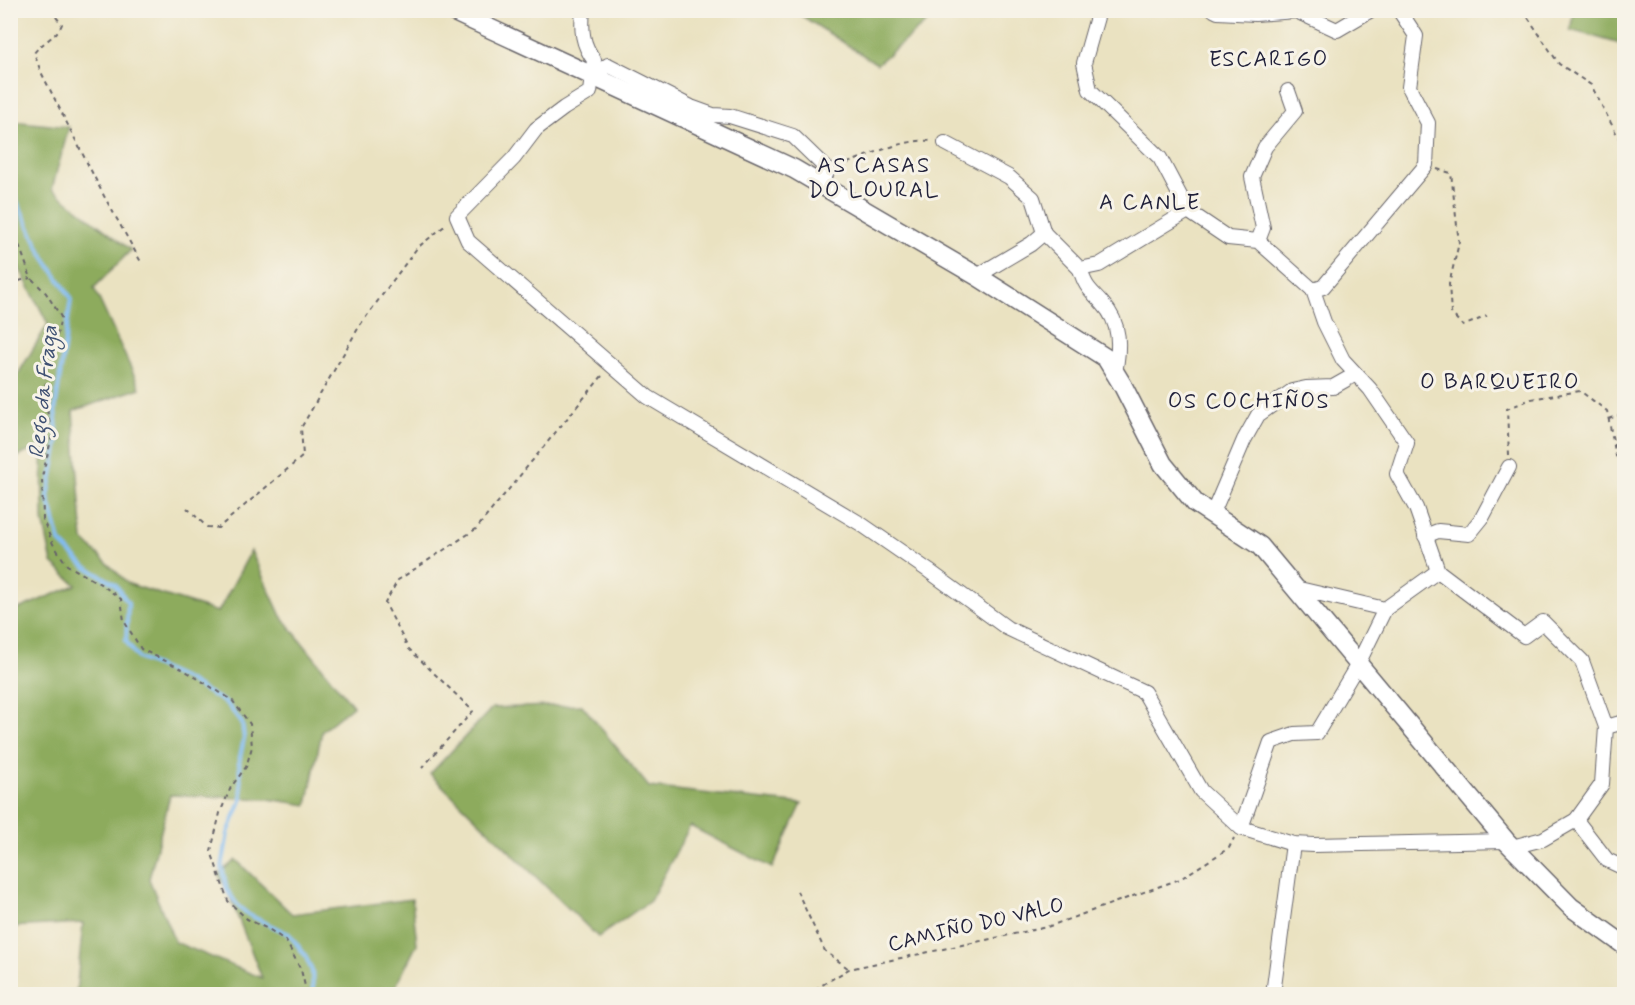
<svg xmlns="http://www.w3.org/2000/svg" width="1635" height="1005" font-family="Mynerve,sans-serif">
  <rect width="100%" height="100%" fill="#f7f3e8"/>
  <filter id="ink" filterUnits="userSpaceOnUse"><feTurbulence type="fractalNoise" baseFrequency=".0167" numOctaves="2"/><feDisplacementMap in="SourceGraphic" scale="12" xChannelSelector="R" yChannelSelector="G"/><feConvolveMatrix kernelMatrix="1 2 1 2 8 2 1 2 1" color-interpolation-filters="sRGB"/></filter>
  <filter id="wash" filterUnits="userSpaceOnUse"><feTurbulence type="fractalNoise" baseFrequency=".008" numOctaves="4" result="noise"/><feDisplacementMap in="SourceGraphic" scale="24" xChannelSelector="R" yChannelSelector="G"/><feGaussianBlur stdDeviation="1.35" result="paint"/><feColorMatrix in="noise" values="0 0 0 0 0 0 0 0 0 0 0 0 0 0 0 0 0 1.4 0 .05"/><feComposite in="paint" operator="in"/></filter>
  <g filter="url(#wash)">
    <rect width="100%" height="100%" fill="#eae2c1"/>
    <g fill="#8dab5d" stroke="#58664c" stroke-width="1.5">
      <path d="M1574,10L1624,11V45L1570,30Z"/>
      <path d="M794,11L940,10V11L877,64Z"/>
      <path d="M11,121L69,127L52,189L131,250L94,288L140,388L73,411L83,540L129,584L218,612L251,551L281,616L353,706L322,731L307,805L268,799L170,795L149,879L175,942L262,978L227,890L218,874L236,860L292,914L412,899L417,944L394,990L399,994H76L83,923L11,927V612L76,585L52,563L43,520L42,445L11,460V386L48,324L11,252Z"/>
      <path d="M582,705L649,787L802,804L772,868L690,826L650,901L598,937L430,774L492,708Z"/>
    </g>
    <g fill="none" stroke-linecap="round" stroke-linejoin="round">
      <path stroke="#81bcf3" stroke-width="4" d="M10,187L41,252L71,298L55,411L58,442L48,497L60,542L84,566L115,584L128,603L126,641L138,658L187,680L227,704L242,723L244,738L239,762L242,798L228,833L222,867L227,890L238,906L249,915L289,934L305,955L312,971L313,994"/>
    </g>
  </g>
  <g filter="url(#ink)">
    <g fill="none" stroke-linecap="round" stroke-linejoin="round">
      <g stroke="#68656a" stroke-width="16">
        <g id="minor">
          <path d="M583,10C581,30 582,44 594,60L590,92L564,108L536,129L514,158L457,216L468,241L648,397L861,524L929,571L1007,628L1144,692L1201,791L1241,828L1293,844L1314,845L1506,841"/>
          <path d="M1099,10L1084,63L1090,90L1160,158L1188,211"/>
          <path d="M1214,10L1218,12L1255,14L1296,11L1337,30L1371,10"/>
          <path d="M592,77L608,65L691,107L713,115L730,116L793,136L828,170L821,185"/>
          <path d="M945,143L1009,177L1033,198L1044,233"/>
          <path d="M1258,241L1263,228L1252,177L1265,147L1295,111L1288,91"/>
          <path d="M1080,269C1086,289 1090,289 1103,304C1121,323 1120,348 1115,372"/>
          <path d="M977,276L1031,244L1044,233L1080,269L1099,265L1188,211L1228,238L1258,241L1313,290L1323,287L1426,165L1428,123L1409,87L1416,36L1399,10"/>
          <path d="M1313,290L1324,322L1343,360L1370,389L1407,443L1397,474L1416,508L1438,571L1524,636L1543,622L1582,661L1606,727"/>
          <path d="M1212,515L1244,440L1258,415L1292,391L1306,388L1333,387L1356,374"/>
          <path d="M1425,536L1438,531L1469,534L1482,518L1509,467"/>
          <path d="M1295,588L1385,609"/>
          <path d="M1576,820L1607,860L1624,868"/>
          <path d="M1241,828L1271,742L1294,734L1317,733L1358,664L1385,609L1438,571"/>
          <path d="M1512,847L1543,839L1576,820L1602,784L1606,727L1624,722"/>
          <path d="M1273,994L1293,844"/>
        </g>
      </g>
      <g stroke="#68656a" stroke-width="21">
        <path id="tertiary" d="M450,10L794,169L977,276L1106,358L1123,386L1163,464L1195,503L1260,546L1506,841L1571,907L1624,945"/>
      </g>
      <g stroke="#68656a" stroke-width="2" stroke-dasharray="4.5 4.5" stroke-linecap="butt">
        <path d="M50,10L62,24C57,37 42,42 34,53L41,72L104,196L141,262"/>
        <path d="M1523,10L1559,64L1591,85L1624,148"/>
        <path d="M839,166C867,157 902,138 932,141"/>
        <path d="M1437,169L1451,173L1459,243L1449,284L1451,313L1463,326L1487,316"/>
        <path d="M10,220L31,278L46,293L61,317L56,340L47,356L45,399L52,436L42,477L43,520L53,544L67,565L102,585L121,599L124,621L141,649L184,670L232,700L250,724L252,747L246,767L231,787L220,813L211,851L228,901L247,919L270,930L286,941L301,970L307,994"/>
        <path d="M10,283L31,278"/>
        <path d="M1609,419L1624,413"/>
        <path d="M1509,455L1507,409L1531,399L1580,391L1607,411L1617,461"/>
        <path d="M187,508L207,527L218,528L303,456L301,428L360,325L417,248L447,224"/>
        <path d="M422,768L473,711L408,648L385,603L398,580L476,529L602,376"/>
        <path d="M797,891L825,951L849,969"/>
        <path d="M807,994L849,969L1047,927L1180,879L1229,848L1234,838"/>
      </g>
      <use href="#minor" stroke="#fff" stroke-width="14"/>
      <use href="#tertiary" stroke="#fff" stroke-width="18"/>
    </g>
  </g>
  <g text-anchor="middle" dominant-baseline="central" stroke-width="6" stroke-linejoin="round" paint-order="stroke">
    <g font-size="21" fill="#22223b" stroke="#f7f3e8">
      <text transform="translate(976 925) rotate(-13)">CAMIÑO DO VALO</text>
    </g>
    <g font-size="22" letter-spacing="1.5" fill="#22223b" stroke="#f7f3e8">
      <text x="1269" y="60">ESCARIGO</text>
      <text x="874" y="166">AS CASAS<tspan x="874" dy="25">DO LOURAL</tspan></text>
      <text x="1150" y="203">A CANLE</text>
      <text x="1500" y="383">O BARQUEIRO</text>
      <text x="1249" y="402">OS COCHIÑOS</text>
    </g>
    <g font-size="22" font-style="italic" fill="#3e5072" stroke="#f7f3e8">
      <text transform="translate(44 392) rotate(-84)">Rego da Fraga</text>
    </g>
  </g>
  <rect width="1635" height="1005" fill="none" stroke="#f7f3e8" stroke-width="36"/>
</svg>
